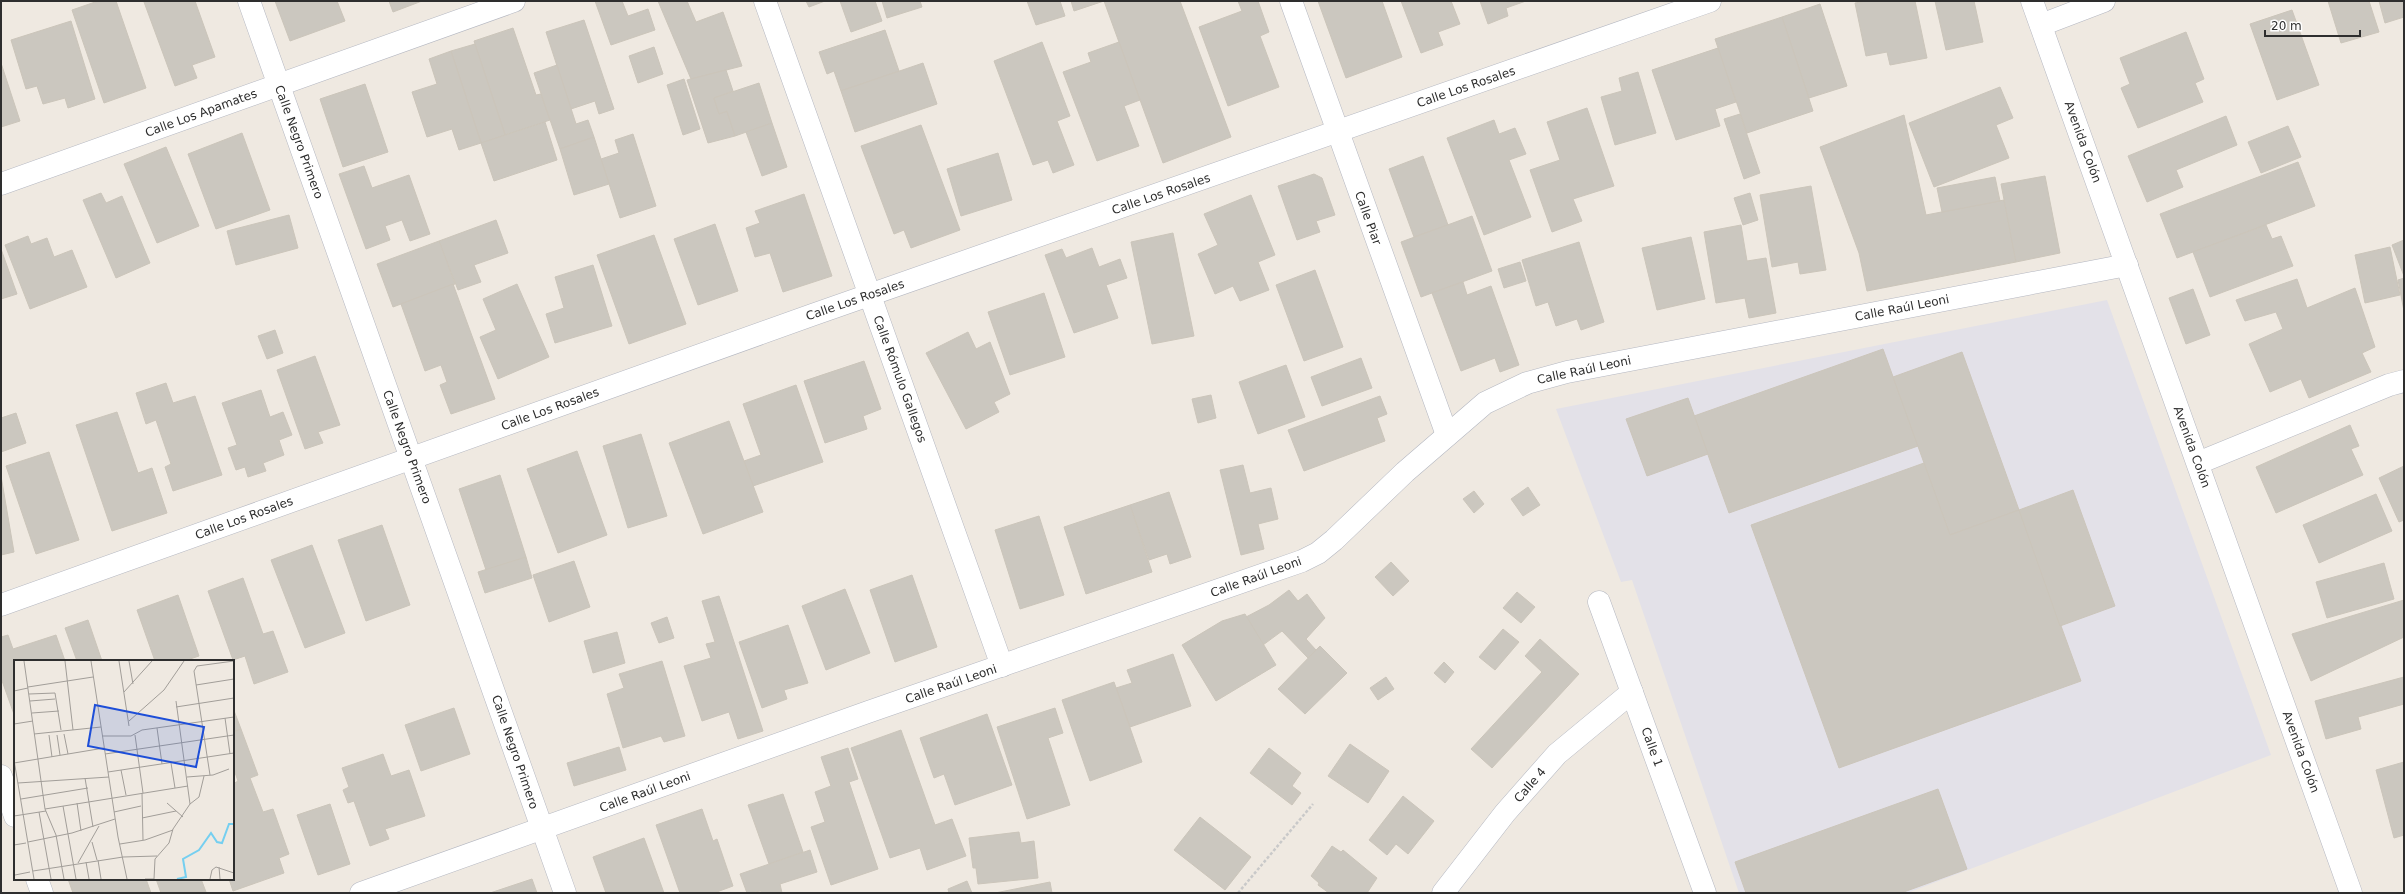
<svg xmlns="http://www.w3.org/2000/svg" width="2405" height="894" font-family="'DejaVu Sans',sans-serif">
  <rect width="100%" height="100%" fill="#efe9e1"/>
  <path fill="#e3e1e8" d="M2107,300L2271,755L1907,893H1739L1632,580L1621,582L1556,409Z"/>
  <g fill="#cbc7bf" stroke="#cbc5ba">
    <path d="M98,1H116L146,88L104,103L72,10Z"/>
    <path d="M147,1H195L215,57L192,65L197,78L175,86L144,2Z"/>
    <path d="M275,1H337L345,21L290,41Z"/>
    <path d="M389,1H422L393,12Z"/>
    <path d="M595,1H622L628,16L648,9L655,30L611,45Z"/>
    <path d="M658,1H687L696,22L723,12L742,66L691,79Z"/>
    <path d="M806,1H825L809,7Z"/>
    <path d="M840,1H875L882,21L851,32Z"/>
    <path d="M882,1H920L922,7L887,18Z"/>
    <path d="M1027,1H1060L1065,16L1036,25Z"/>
    <path d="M1071,1H1104L1074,11Z"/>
    <path d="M1104,1H1180L1231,137L1163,163Z"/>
    <path d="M1238,1H1258L1269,32L1260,36L1279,87L1228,106L1199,27L1242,11Z"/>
    <path d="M1318,1H1382L1402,57L1346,78Z"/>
    <path d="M1401,1H1451L1460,24L1438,32L1443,45L1421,53Z"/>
    <path d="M1480,1H1526L1506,8L1508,16L1488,24Z"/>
    <path d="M1866,1H1915L1927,58L1890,65L1887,52L1866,56L1855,3Z"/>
    <path d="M1935,1H1974L1983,42L1946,50Z"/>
    <path d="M2328,1H2369L2379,32L2341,43Z"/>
    <path d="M2379,1H2404V17L2385,23Z"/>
    <path d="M1820,4L1847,86L1809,98L1782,17Z"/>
    <path d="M2292,10L2319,85L2277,100L2250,24Z"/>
    <path d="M1782,17L1813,111L1747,133L1715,39Z"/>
    <path d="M584,20L614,109L599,114L595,101L571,109L546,32Z"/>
    <path d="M71,21L95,99L68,108L65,98L43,104L37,86L26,89L11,40Z"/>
    <path d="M513,28L536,95L541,94L550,120L505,135L474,41Z"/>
    <path d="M885,30L899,71L841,91L834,71L827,74L819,52Z"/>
    <path d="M2186,32L2204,79L2195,83L2203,102L2138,128L2121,88L2130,84L2120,58Z"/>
    <path d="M1042,42L1070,116L1057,121L1074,165L1053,173L1048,160L1033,165L994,61Z"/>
    <path d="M1119,42L1140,100L1124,106L1139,146L1097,161L1063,72L1091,62L1088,53Z"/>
    <path d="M475,44L505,135L481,143L451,51Z"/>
    <path d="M654,47L663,74L638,83L629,56Z"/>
    <path d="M1718,48L1736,102L1715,109L1720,126L1676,140L1652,70Z"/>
    <path d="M451,51L481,143L459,150L452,129L427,137L412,92L437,84L429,59Z"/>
    <path d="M1,63L20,121L1,127Z"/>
    <path d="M923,63L937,104L855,132L841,91Z"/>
    <path d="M557,65L576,124L588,120L594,137L560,149L534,73Z"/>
    <path d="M726,70L733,91L714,98L719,114L727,111L735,136L708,143L687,80Z"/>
    <path d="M1638,72L1656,133L1615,145L1601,97L1622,91L1619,78Z"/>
    <path d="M684,79L700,129L683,135L667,85Z"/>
    <path d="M759,83L772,123L735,136L727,111L719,114L714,98Z"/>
    <path d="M365,84L388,152L343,167L320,99Z"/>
    <path d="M2000,87L2013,118L1996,125L2009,158L1934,187L1909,123Z"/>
    <path d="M1587,108L1614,186L1573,199L1582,221L1552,232L1530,170L1560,160L1547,122Z"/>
    <path d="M1740,114L1760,173L1744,179L1724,119Z"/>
    <path d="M1904,115L1926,215L2004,200L2016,262L1867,291L1859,253L1820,147Z"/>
    <path d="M2226,116L2237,145L2176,170L2183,187L2147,202L2128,156Z"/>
    <path d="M1494,120L1499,134L1515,128L1526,154L1509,160L1531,217L1484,235L1447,138Z"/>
    <path d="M545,122L557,160L494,181L481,143Z"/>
    <path d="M772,123L787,167L762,176L746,132Z"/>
    <path d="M921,125L960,230L911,248L904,230L894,234L861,146Z"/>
    <path d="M2288,126L2301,157L2261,173L2248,142Z"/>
    <path d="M242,133L270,210L216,229L188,154Z"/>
    <path d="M633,134L656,206L620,218L601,159L619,153L615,140Z"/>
    <path d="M594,137L609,184L574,195L560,149Z"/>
    <path d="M166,147L199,226L157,243L124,164Z"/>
    <path d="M998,153L1012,200L961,216L947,169Z"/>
    <path d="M1423,156L1448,225L1414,237L1389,169Z"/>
    <path d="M2298,162L2315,206L2177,258L2160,214Z"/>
    <path d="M364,166L372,188L409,175L430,234L410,241L402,220L385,226L390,240L366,249L339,174Z"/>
    <path d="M1314,174L1322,178L1335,215L1316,221L1320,232L1297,240L1278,186Z"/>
    <path d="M2045,176L2060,253L2016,262L2001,184Z"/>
    <path d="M1995,177L2000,201L1942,212L1937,188Z"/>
    <path d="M1811,186L1826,270L1800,274L1798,262L1772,267L1760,195Z"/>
    <path d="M101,193L106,203L122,196L150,263L116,278L83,200Z"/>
    <path d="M1750,193L1758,220L1743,225L1734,198Z"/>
    <path d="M804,194L832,276L783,292L770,253L755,257L746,228L760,223L755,211Z"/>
    <path d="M1251,195L1275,255L1258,262L1269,290L1240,301L1233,286L1215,294L1198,254L1218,245L1204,214Z"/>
    <path d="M289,215L298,248L236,265L227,231Z"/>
    <path d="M1472,216L1492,271L1421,297L1401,242Z"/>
    <path d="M496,220L508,253L474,265L481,282L458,290L439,241Z"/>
    <path d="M715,224L738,291L698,305L674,239Z"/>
    <path d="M1741,225L1747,261L1766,258L1776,313L1749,318L1745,298L1716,303L1704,232Z"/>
    <path d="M2266,225L2272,239L2281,236L2293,266L2210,297L2193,252Z"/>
    <path d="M1173,233L1194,336L1152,344L1131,242Z"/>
    <path d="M654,235L686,324L629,344L597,255Z"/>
    <path d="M28,236L31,244L47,238L54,257L72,250L87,287L30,309L5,245Z"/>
    <path d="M1691,237L1705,299L1657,310L1642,248Z"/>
    <path d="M2404,240V276L2392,245Z"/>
    <path d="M439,241L455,284L393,307L377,264Z"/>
    <path d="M1579,242L1604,322L1581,330L1577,319L1556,326L1548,302L1536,306L1522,260Z"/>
    <path d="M2390,247L2400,295L2365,303L2355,255Z"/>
    <path d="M1092,248L1099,267L1120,259L1127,278L1106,285L1118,318L1074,333L1045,255L1062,249L1066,258Z"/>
    <path d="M1,249L17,294L1,299Z"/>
    <path d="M1520,262L1526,281L1504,288L1498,269Z"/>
    <path d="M593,265L612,326L555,343L546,314L564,308L555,277Z"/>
    <path d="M1315,270L1343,347L1304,361L1276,285Z"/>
    <path d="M2404,278V311L2398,280Z"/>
    <path d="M2297,279L2307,308L2355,288L2375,347L2362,353L2371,372L2309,398L2301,379L2270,392L2249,344L2283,329L2276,312L2245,321L2236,300Z"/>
    <path d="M1463,282L1467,295L1491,286L1519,365L1500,372L1495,358L1461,371L1432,293Z"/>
    <path d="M453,284L495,399L451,414L440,385L447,382L441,365L425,371L401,304Z"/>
    <path d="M517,284L549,357L498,379L480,337L496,330L483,299Z"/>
    <path d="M2193,289L2210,335L2186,344L2169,298Z"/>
    <path d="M1044,293L1065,357L1010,375L988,312Z"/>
    <path d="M275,330L283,353L267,359L258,336Z"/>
    <path d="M968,332L976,349L990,342L1010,394L994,402L999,412L966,429L926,353Z"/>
    <path d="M1883,349L1918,446L1729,513L1694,416Z"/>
    <path d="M1962,352L2019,510L1950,535L1893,377Z"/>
    <path d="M315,356L340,425L318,432L323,443L305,449L277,370Z"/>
    <path d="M1361,358L1372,388L1322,406L1311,377Z"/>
    <path d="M864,361L881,409L863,416L867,429L825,443L804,381Z"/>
    <path d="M1286,365L1305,417L1258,434L1239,382Z"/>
    <path d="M166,383L173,403L195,396L222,475L173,491L165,467L171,464L156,420L146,424L136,393Z"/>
    <path d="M796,385L823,462L753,486L744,461L761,455L743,404Z"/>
    <path d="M261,390L270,417L283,412L292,435L279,440L284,455L263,463L266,471L248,477L245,467L236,470L228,448L237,445L222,403Z"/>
    <path d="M1211,395L1216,418L1198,423L1192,399Z"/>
    <path d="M1380,396L1387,414L1377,418L1385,441L1304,471L1288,430Z"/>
    <path d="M1688,398L1708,454L1647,476L1626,419Z"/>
    <path d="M117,412L138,473L152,468L167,513L112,531L76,425Z"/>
    <path d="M16,413L26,443L1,452V418Z"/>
    <path d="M729,421L763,512L703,534L669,443Z"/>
    <path d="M2350,425L2359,446L2351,449L2363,475L2276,513L2256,467Z"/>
    <path d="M641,434L667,516L628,528L603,446Z"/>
    <path d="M577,451L607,535L558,553L527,469Z"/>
    <path d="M49,452L79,540L36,554L6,466Z"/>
    <path d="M1924,463L1950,535L2019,510L2081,681L1839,768L1751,525Z"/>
    <path d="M1243,465L1250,493L1271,488L1278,519L1258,524L1264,549L1241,555L1220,470Z"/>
    <path d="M2404,466V520L2399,522L2379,478Z"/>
    <path d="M500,475L526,557L486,570L459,489Z"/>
    <path d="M1,476L14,552L1,555Z"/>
    <path d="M1528,487L1540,505L1523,516L1511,499Z"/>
    <path d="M2073,490L2115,606L2060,626L2019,510Z"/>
    <path d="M1474,491L1484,504L1474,513L1463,499Z"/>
    <path d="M1169,492L1191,557L1170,564L1167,554L1149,560L1130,505Z"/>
    <path d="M2376,494L2392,531L2319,563L2303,525Z"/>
    <path d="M1130,505L1152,572L1086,594L1064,527Z"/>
    <path d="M1039,516L1064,595L1020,609L995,530Z"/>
    <path d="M382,525L410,605L366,621L338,540Z"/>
    <path d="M312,545L345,633L305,648L271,560Z"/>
    <path d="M526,557L532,578L485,593L478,572Z"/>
    <path d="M574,561L590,607L549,622L533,575Z"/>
    <path d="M1391,562L1409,581L1393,596L1375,577Z"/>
    <path d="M2384,563L2394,599L2327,618L2316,582Z"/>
    <path d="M912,575L937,647L895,662L870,590Z"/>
    <path d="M243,578L263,634L273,631L288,672L254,684L245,656L233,660L208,591Z"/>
    <path d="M845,589L870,653L826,670L802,606Z"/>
    <path d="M1289,590L1298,601L1307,594L1325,618L1306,639L1316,650L1308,658L1282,631L1263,645L1246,617L1269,605Z"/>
    <path d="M1517,592L1535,607L1521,623L1503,608Z"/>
    <path d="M178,595L199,656L184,661H155L137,610Z"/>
    <path d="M719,596L763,731L738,739L729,712L702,721L684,666L711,658L706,644L715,642L702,601Z"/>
    <path d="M2404,600V637L2311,681L2292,634Z"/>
    <path d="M1245,614L1276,665L1216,701L1182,645L1222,621Z"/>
    <path d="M667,617L674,638L659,643L651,623Z"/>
    <path d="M88,620L102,661H77L65,628Z"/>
    <path d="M788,625L808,683L784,690L787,699L762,708L739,642Z"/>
    <path d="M1503,629L1519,642L1495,670L1479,657Z"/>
    <path d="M617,632L625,663L593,673L584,641Z"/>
    <path d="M8,635L13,649L56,635L65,661H15V717L1,678V637Z"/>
    <path d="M1540,639L1579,674L1492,768L1471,749L1542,672L1525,656Z"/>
    <path d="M1320,646L1347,673L1305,714L1278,689Z"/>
    <path d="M1173,654L1191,706L1130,727L1116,688L1132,683L1127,670Z"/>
    <path d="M662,661L685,736L664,742L661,736L623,748L607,694L624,688L619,674Z"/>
    <path d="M1444,662L1454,672L1445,683L1434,673Z"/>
    <path d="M1386,677L1394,689L1378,700L1370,688Z"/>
    <path d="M2404,677V704L2358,717L2361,729L2326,739L2315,701Z"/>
    <path d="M1114,682L1142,762L1090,781L1062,700Z"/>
    <path d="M233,708L241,729L233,732Z"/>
    <path d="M454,708L470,754L421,771L405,725Z"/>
    <path d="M1055,708L1063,733L1048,738L1070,805L1027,819L997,727Z"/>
    <path d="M987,714L1012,785L955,805L944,774L934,778L920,738Z"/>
    <path d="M241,729L258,775L250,778L263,812L273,809L289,854L279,858L284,873L233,891L229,879H233V784L238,781L233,767V732Z"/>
    <path d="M901,730L935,825L952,819L966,856L927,870L920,848L890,858L851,748Z"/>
    <path d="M1350,744L1389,771L1368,803L1328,776Z"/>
    <path d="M619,747L626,770L574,786L567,763Z"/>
    <path d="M848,748L858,779L849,782L878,869L831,885L811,827L825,822L815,792L831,786L821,757Z"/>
    <path d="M1269,748L1301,773L1292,786L1301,793L1292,805L1250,773Z"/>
    <path d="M383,754L391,776L409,770L425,816L385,829L389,839L370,846L354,801L348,803L343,790L349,787L342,768Z"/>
    <path d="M2404,762V835L2394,838L2376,770Z"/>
    <path d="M1938,789L1967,869L1901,893H1746L1735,862Z"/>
    <path d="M783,794L803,852L769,864L748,805Z"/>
    <path d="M1403,796L1434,821L1408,854L1396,844L1387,855L1369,840Z"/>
    <path d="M330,804L350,864L318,875L297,815Z"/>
    <path d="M702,809L713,841L717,839L733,886L714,893H680L656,825Z"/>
    <path d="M1200,817L1251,857L1225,890L1174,850Z"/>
    <path d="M1019,832L1021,843L1034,841L1038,878L978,884L976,868H973L969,838Z"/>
    <path d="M644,838L664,893H606L593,857Z"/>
    <path d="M1332,846L1341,852L1343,850L1377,878L1367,893H1329L1318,885L1319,883L1311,876Z"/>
    <path d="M810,850L817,872L780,884L782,893H762L761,891L747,893L740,874Z"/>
    <path d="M68,879H146L151,893H73Z"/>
    <path d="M156,879H201L206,892L161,893Z"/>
    <path d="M532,879L537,893H490Z"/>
    <path d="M967,881L972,893H949L948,889Z"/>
    <path d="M1050,882L1052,893H995Z"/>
  </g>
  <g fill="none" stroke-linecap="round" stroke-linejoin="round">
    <g stroke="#b4b7c1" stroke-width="23">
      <g id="street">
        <path d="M249,1L565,893"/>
        <path d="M765,1L1002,666"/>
        <path d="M1291,1L1447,435"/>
        <path d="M2032,1L2351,893"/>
        <path d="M2041,25L2104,1"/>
        <path d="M1,184L514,1"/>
        <path d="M2198,463L2389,385L2404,381"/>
        <path d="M1599,602L1705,893"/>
        <path d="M1,605L812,315L1710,1"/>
        <path d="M1,776L15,816"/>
        <path d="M37,879L42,893"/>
        <path d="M361,893L868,712L1302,561L1318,553L1334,540L1405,472L1485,403L1527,383L1567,372L2127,265"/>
        <path d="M1443,893L1505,813L1557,754L1632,692"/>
      </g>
    </g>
    <path stroke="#c9c9c9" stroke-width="2.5" stroke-dasharray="3 2" stroke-linecap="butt" d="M1238,893L1313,804"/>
    <use href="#street" stroke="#fff" stroke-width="22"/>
  </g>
  <g text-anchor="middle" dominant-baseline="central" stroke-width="4" stroke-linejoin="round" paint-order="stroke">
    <g font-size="12" fill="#2e2e2e" stroke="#fff">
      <text transform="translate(1466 87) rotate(-19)">Calle Los Rosales</text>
      <text transform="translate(201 113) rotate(-20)">Calle Los Apamates</text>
      <text transform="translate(299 142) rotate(70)">Calle Negro Primero</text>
      <text transform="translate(2083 142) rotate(70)">Avenida Colón</text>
      <text transform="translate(1161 194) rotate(-19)">Calle Los Rosales</text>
      <text transform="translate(1368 218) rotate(70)">Calle Piar</text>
      <text transform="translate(855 300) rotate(-19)">Calle Los Rosales</text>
      <text transform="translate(1902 308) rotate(-11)">Calle Raúl Leoni</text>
      <text transform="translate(1584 370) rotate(-12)">Calle Raúl Leoni</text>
      <text transform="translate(900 379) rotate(70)">Calle Rómulo Gallegos</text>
      <text transform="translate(550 409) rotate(-20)">Calle Los Rosales</text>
      <text transform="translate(407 447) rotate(70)">Calle Negro Primero</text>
      <text transform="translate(2192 447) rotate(70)">Avenida Colón</text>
      <text transform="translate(244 518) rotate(-20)">Calle Los Rosales</text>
      <text transform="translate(1256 577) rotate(-20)">Calle Raúl Leoni</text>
      <text transform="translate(951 684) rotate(-19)">Calle Raúl Leoni</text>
      <text transform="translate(1652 747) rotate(70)">Calle 1</text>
      <text transform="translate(515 752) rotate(71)">Calle Negro Primero</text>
      <text transform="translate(2301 752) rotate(70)">Avenida Colón</text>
      <text transform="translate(1530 785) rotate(-49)">Calle 4</text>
      <text transform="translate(645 792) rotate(-20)">Calle Raúl Leoni</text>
    </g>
  </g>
  <g transform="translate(14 660)">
    <rect width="220" height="220" fill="#efe9e1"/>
    <path fill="none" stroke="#75cff0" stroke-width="2" d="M163,219L172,217L169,199L185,190L197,173L203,182L208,183L215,164H220"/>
    <path fill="none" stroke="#a29e99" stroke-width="1" d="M10,1L31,149L42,175L50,219M51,1L59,70M77,1L104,177L113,219M105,1L115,66M115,1L119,24M182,25L220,19M14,27L79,17M0,31L14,28M110,32L138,1M15,34L41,33L47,70M16,41L41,39M162,41L176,144M162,47L220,38M18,53L45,51M211,58L216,94M115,61L150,30L170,1M0,64L19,61M143,68L148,104M20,74L87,67M50,74L54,94M35,75L38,97M43,75L46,95M121,75L129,133M88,76H117L128,70L220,57M91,94L220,75M0,100L20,219M0,103L90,88M157,103L161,128M107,110L112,135M94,112L220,93M196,115L180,11L183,6L220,1M173,117L199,115L215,109M71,118L79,167M4,123L95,117M128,133L129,180M7,139L74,128M63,143L67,171M153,143L169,157M176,144L185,137L190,116M49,146L62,219M31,149L174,126M25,152L37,219M100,152L127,146M0,156L32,151M128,158L162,151M14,182L58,173L101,159M78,182L83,200M106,184L131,180L159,170M0,185L12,183M84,200L87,219M72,202L75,219M64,203L85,166M205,207L206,219M19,211L109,197L143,196M1,215L16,212M131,219H140L141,199L155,183L159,169L176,144M196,219L198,210L202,207L220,213"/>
    <path fill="#1d4ed8" fill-opacity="0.15" stroke="#1d4ed8" stroke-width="2" d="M81,45L190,67L182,107L74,86Z"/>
    <rect width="220" height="220" fill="none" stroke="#2e2e2e" stroke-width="2"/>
  </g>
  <rect width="2405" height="894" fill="none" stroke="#2e2e2e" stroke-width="4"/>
  <path d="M2265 30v6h95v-6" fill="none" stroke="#2e2e2e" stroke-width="2"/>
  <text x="2271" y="30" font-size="12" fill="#2e2e2e" stroke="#ffffff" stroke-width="3" paint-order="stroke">20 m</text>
</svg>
